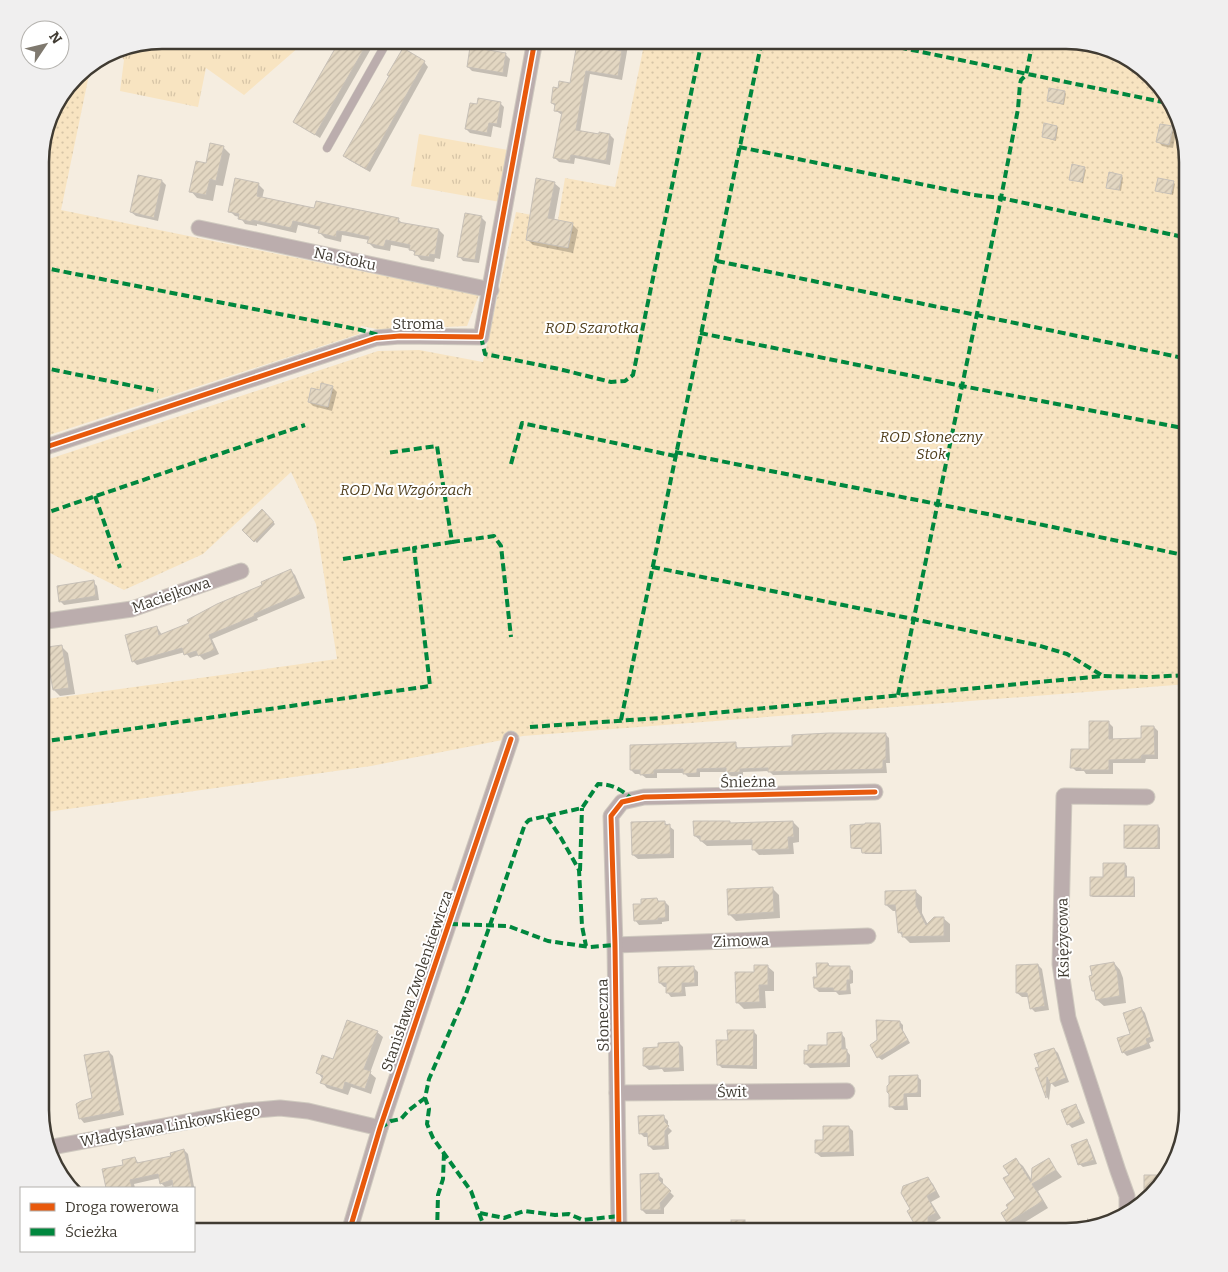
<svg xmlns="http://www.w3.org/2000/svg" width="1228" height="1272" font-family="Bitter,serif">
  <defs>
    <pattern id="grass-tufts" width="24" height="20" patternUnits="userSpaceOnUse" patternTransform="scale(1.25)"><rect width="24" height="20" fill="#f8e4c1"/><path d="M3 7l-1-3M5 7V3M7 7l1-3M15 17l-1-3M17 17v-4M19 17l1-3" fill="none" stroke="#d6c4a6"/></pattern>
    <pattern id="garden-dots" width="8" height="8" patternUnits="userSpaceOnUse" patternTransform="scale(1.25)"><rect width="8" height="8" fill="#f8e4c1"/><path d="M2 2h.1M6 6h.1" fill="none" stroke="#d6c4a6" stroke-width="1.8" stroke-linecap="round"/></pattern>
    <pattern id="building-hatch" width="6" height="6" patternUnits="userSpaceOnUse" patternTransform="scale(1.25)"><rect width="6" height="6" fill="#e3d7c2"/><path d="M-1 1l2-2M0 6l6-6M5 7l2-2" fill="none" stroke="#c4b9a7"/></pattern>
  </defs>
  <rect width="100%" height="100%" fill="#f5ede0"/>
  <g fill="url(#grass-tufts)">
    <path d="M162,40H307L244,95L206,68L198,107L120,91L124,60L117,49Z"/>
    <path d="M419,134L508,150L500,202L411,186Z"/>
  </g>
  <g fill="url(#garden-dots)">
    <path d="M645,40H1074L1120,53L1158,82L1179,115L1188,162V684L523,736L371,766L40,813V700L337,659L316,524L291,472L203,554L124,590L40,548V462L378,351L419,350L483,362L516,212L558,220L565,178L615,187Z"/>
    <path d="M91,65L61,210L479,295L467,326L382,330L361,326L359,334L40,438V154L53,108L81,70Z"/>
  </g>
  <g fill="#0003">
    <path d="M341,40H376L320,138L294,121Z"/>
    <path d="M579,40H629L622,80L590,74L580,132L599,135H610L614,139L610,165L575,158L574,164L559,162L555,158L562,115L555,110L556,107L552,103L559,90L571,85Z"/>
    <path d="M506,55L510,59L507,77L472,71L468,67Z"/>
    <path d="M424,62L428,67L370,172L349,160L345,156Z"/>
    <path d="M1065,92L1066,94L1064,105L1048,101Z"/>
    <path d="M500,103L504,107L501,128L493,126L491,137L470,133L466,129L478,105Z"/>
    <path d="M1057,127L1058,128L1056,141L1043,137Z"/>
    <path d="M1172,128L1176,132L1173,148L1162,146L1158,141Z"/>
    <path d="M223,147L230,154L223,186L216,185L213,201L197,198L191,191L207,164Z"/>
    <path d="M1084,168L1086,170L1083,183L1070,179Z"/>
    <path d="M1122,176L1123,178L1121,191L1108,187Z"/>
    <path d="M537,179L554,183L560,188L554,221L572,224L578,230L573,253L533,245L527,239Z"/>
    <path d="M162,181L166,185L158,221L136,216L131,212Z"/>
    <path d="M1173,182L1175,184L1173,195L1157,190Z"/>
    <path d="M258,184L264,190L262,199L315,210L398,219L403,224L439,230L444,235L440,259L435,258L434,262L421,260L411,249L391,245L390,251L374,248L369,243V240L342,235L341,242L325,238L320,233V230L298,225L296,233L257,224V226L245,224L240,217L235,216L230,211Z"/>
    <path d="M466,215L482,218L486,222L479,263L463,261L459,256Z"/>
    <path d="M322,385L333,388L337,392L332,411L313,406L309,402L321,392Z"/>
    <path d="M262,511L275,524L257,543L244,529Z"/>
    <path d="M291,571L295,575L305,598L257,618L258,620L212,639L219,654L204,660L199,655L190,658L185,652L137,665L133,661L157,627L162,635L190,624Z"/>
    <path d="M40,581L43,584L47,605L40,607Z"/>
    <path d="M93,582L97,586L99,600L64,605L60,601Z"/>
    <path d="M61,646L68,653L75,694L60,696L54,690L51,670L40,671V649Z"/>
    <path d="M1109,723L1113,727V740H1142L1154,727L1158,731V759H1146L1145,763H1113V774H1086L1084,771H1076L1072,767L1090,751Z"/>
    <path d="M885,734L889,738L890,763H886L887,773L773,775L769,771L743,772V776H731L726,772H700V777H688L684,773H657V778H646L641,774H635L631,770L735,744L739,749L793,747Z"/>
    <path d="M730,822L731,824L793,822L799,828V842L793,843L794,854L759,855L753,849V845L707,846L695,836Z"/>
    <path d="M665,823L674,830V858L638,859L633,855Z"/>
    <path d="M880,824L881,826L882,854H865L863,849H854L852,848Z"/>
    <path d="M1158,826L1160,828V849H1127L1125,847Z"/>
    <path d="M1125,864L1127,866V878H1134L1135,880V897H1093L1091,896L1104,878Z"/>
    <path d="M772,888L779,895L780,918L736,921L729,914Z"/>
    <path d="M915,891L922,897V913L928,925L943,918L950,924V942L910,943L899,932L897,911H893L886,905Z"/>
    <path d="M657,900L659,902H665L669,906V921L662,922V924L639,925L635,920L642,905Z"/>
    <path d="M1114,963L1120,970L1123,978L1126,1003L1104,1006L1097,1000L1096,994L1093,991Z"/>
    <path d="M828,964L831,967H849L853,971V983L850,984L851,994L839,995L836,992H819L815,988L818,978Z"/>
    <path d="M1038,965L1042,969L1049,1010L1035,1012L1031,1008L1029,997H1022L1017,993Z"/>
    <path d="M767,966L774,972V991H765L766,1008L744,1009L737,1002L756,973Z"/>
    <path d="M694,968L698,972V986L685,987L686,996L671,997L667,992V987H664L660,983Z"/>
    <path d="M1141,1008L1145,1013L1154,1041L1149,1043L1151,1048L1127,1056L1123,1052Z"/>
    <path d="M900,1022L903,1025V1031L910,1043L882,1060L878,1057Z"/>
    <path d="M753,1031L757,1035V1069L722,1068L718,1064L729,1041Z"/>
    <path d="M377,1032L383,1037L370,1073L376,1078L371,1094L351,1087L348,1095L327,1088L322,1082L323,1079L318,1073Z"/>
    <path d="M841,1033L845,1038L846,1050L850,1055V1067L810,1068L806,1064Z"/>
    <path d="M679,1043L683,1047L684,1071L664,1072L662,1069L649,1070L644,1066L660,1049Z"/>
    <path d="M1054,1049L1058,1053L1069,1082L1055,1087L1051,1083L1049,1100L1047,1097L1037,1069L1040,1068Z"/>
    <path d="M109,1052L113,1056L124,1115L84,1123L80,1118L94,1099Z"/>
    <path d="M917,1076L921,1080V1097H907L908,1110H895L890,1106Z"/>
    <path d="M1075,1106L1079,1110L1085,1123L1072,1128L1068,1124Z"/>
    <path d="M664,1117L668,1121V1127L672,1131L668,1135L669,1149L653,1150L649,1146V1137H644L640,1133Z"/>
    <path d="M849,1127L853,1131L854,1156L821,1157L816,1153L824,1141Z"/>
    <path d="M1086,1141L1090,1145L1097,1164L1083,1167L1078,1163Z"/>
    <path d="M184,1150L188,1154L195,1192H194V1188H175L174,1185L165,1187L161,1183L160,1178L134,1184L135,1188H108L104,1170L125,1166L135,1158L139,1164L173,1157Z"/>
    <path d="M1016,1160L1023,1166L1033,1182L1048,1160L1062,1177L1038,1191L1048,1208L1015,1228L1008,1222L1010,1209L1017,1198Z"/>
    <path d="M658,1175L663,1179V1185L674,1196L664,1208V1214H646L642,1210Z"/>
    <path d="M1146,1176L1166,1177L1146,1202Z"/>
    <path d="M927,1178L933,1184L940,1197L931,1202L941,1218L933,1223V1232H908V1230H919L912,1210Z"/>
    <path d="M1087,1218L1089,1220L1094,1227L1087,1228Z"/>
    <path d="M744,1221L751,1227V1230H756L758,1232H719V1229L732,1228Z"/>
  </g>
  <g fill="url(#building-hatch)" stroke="#c7c0b7">
    <path d="M340,40H369L315,135L293,122Z"/>
    <path d="M577,43L622,51L618,76L586,71L576,130L599,134V132L610,134L606,161L571,155L570,161L553,158L562,112L554,111L555,104L551,103L553,87L558,88L559,81L570,83Z"/>
    <path d="M470,47L506,53L503,73L467,67Z"/>
    <path d="M403,48L425,61L366,169L343,156L389,76L387,75Z"/>
    <path d="M1049,88L1065,91L1063,104L1047,101Z"/>
    <path d="M478,98L501,102L497,124L489,123L487,133L465,129L470,103L477,104Z"/>
    <path d="M1044,123L1057,126L1055,140L1042,137Z"/>
    <path d="M1160,124L1173,126L1169,145L1156,142Z"/>
    <path d="M210,143L224,146L216,181L210,179L206,195L189,192L196,161L206,163Z"/>
    <path d="M1072,164L1085,167L1082,182L1069,180Z"/>
    <path d="M1109,172L1122,175L1119,190L1106,188Z"/>
    <path d="M138,175L162,180L154,218L130,212Z"/>
    <path d="M235,178L259,183L257,196L314,208L316,201L399,218L398,222L439,229L435,255L430,254L429,257L414,255L415,251L409,250L410,245L386,240L384,247L367,243L369,237L346,232L337,231L336,237L318,233L320,227L293,221L291,228L252,220V222L238,219L239,214L228,212Z"/>
    <path d="M536,178L555,182L548,218L573,223L568,248L526,240Z"/>
    <path d="M1158,178L1174,181L1171,194L1155,191Z"/>
    <path d="M465,213L482,216L475,260L457,257Z"/>
    <path d="M321,383L333,386L328,407L308,402L311,388L320,390Z"/>
    <path d="M262,509L274,522L254,542L242,530Z"/>
    <path d="M291,569L301,594L254,614L255,616L209,635L215,650L198,656L196,651L184,655L182,648L132,662L125,635L157,626L159,635L189,623L187,620L217,604L262,585L261,582Z"/>
    <path d="M94,580L96,596L59,602L57,586Z"/>
    <path d="M62,645L69,688L53,690L48,663L40,664V648Z"/>
    <path d="M1089,721H1109V739L1141,738V726H1154L1155,755H1142L1141,759L1109,760V770H1081V768H1070L1071,749H1089Z"/>
    <path d="M829,733H886V760H883V769L768,772V768L740,769V772L726,773V768L697,769V773L683,774V769L654,770V774L640,775V770H630V745L736,742V748L792,746V735Z"/>
    <path d="M665,821V825L670,824L671,854L632,855L631,822Z"/>
    <path d="M693,821H730V823L793,821L794,837H788L789,849L752,850V840L700,841V836H694Z"/>
    <path d="M865,823H880L881,853H862L861,848H851L850,825L865,824Z"/>
    <rect x="1124" y="825" width="34" height="23"/>
    <path d="M1103,863H1125V877H1134V896H1090V877H1103Z"/>
    <path d="M773,887L774,912L728,915L727,889Z"/>
    <path d="M916,890V905L926,925L934,917H944V936L902,937V932L898,933L895,905H885V891Z"/>
    <path d="M657,898L658,901H665L666,918H658V920L634,921L633,904H641V899Z"/>
    <path d="M1114,962L1116,970H1117L1120,996L1096,1000L1094,991H1092L1089,976L1092,975L1090,966Z"/>
    <path d="M816,963H828L829,966H850V980H847V991H834L833,988H814L813,977H817Z"/>
    <path d="M1038,964L1045,1006L1030,1009L1027,993H1016V965Z"/>
    <path d="M754,965H768V985H759L760,1002L736,1003L735,972H754Z"/>
    <path d="M694,966L695,983H682V993H666V983H659L658,967Z"/>
    <path d="M1141,1007L1151,1037L1146,1039L1148,1044L1122,1053L1117,1038L1130,1034L1123,1013Z"/>
    <path d="M347,1020L378,1031L364,1069L371,1071L365,1089L345,1082L343,1090L320,1083L323,1076L316,1073L322,1055L333,1059Z"/>
    <path d="M876,1020L900,1021V1026L908,1040L877,1058L870,1045L877,1040Z"/>
    <path d="M727,1030H754L753,1066L717,1065L716,1040H728Z"/>
    <path d="M842,1032V1049H847V1063L804,1064V1050L808,1051V1045H827V1033Z"/>
    <path d="M679,1042L680,1068H659V1066H643V1048L658,1047V1043Z"/>
    <path d="M1054,1048L1066,1078L1050,1084L1047,1077L1046,1098L1035,1068L1039,1067L1034,1054Z"/>
    <path d="M109,1051L121,1111L79,1119L76,1104L81,1101L92,1098L84,1055Z"/>
    <path d="M918,1075V1093L904,1094V1106L889,1107V1094L887,1092V1086L889,1084V1076Z"/>
    <path d="M1076,1104L1081,1119L1067,1125L1061,1110Z"/>
    <path d="M664,1115L665,1122L669,1126L665,1131V1146H648L647,1133L639,1134L638,1116Z"/>
    <path d="M823,1126H849L850,1152L815,1153V1140H823Z"/>
    <path d="M1087,1139L1094,1160L1078,1165L1071,1145Z"/>
    <path d="M184,1149L192,1188H173L172,1180L160,1184L158,1174L130,1180L132,1188H106L102,1169L123,1165L122,1160L135,1157L137,1163L171,1156L170,1153Z"/>
    <path d="M1016,1158L1031,1182L1032,1168L1049,1158L1056,1170L1032,1184L1043,1201L1007,1223L1001,1213L1008,1208L1006,1205L1015,1198L1003,1178L1009,1175L1003,1166Z"/>
    <path d="M659,1173V1180L671,1191L660,1203L661,1210H641L640,1174Z"/>
    <path d="M1144,1175H1167L1144,1203Z"/>
    <path d="M928,1177L936,1191L927,1196L936,1213L928,1217V1232H919L907,1211L910,1209L901,1193L903,1186Z"/>
    <rect x="731" y="1220" width="14" height="12"/>
  </g>
  <g fill="none" stroke-linecap="round" stroke-linejoin="round">
    <g stroke="#cfc9bf" stroke-width="9">
      <path id="service" d="M327,148L388,40"/>
    </g>
    <g stroke="#cfc9bf" stroke-width="17">
      <g id="minor">
        <path d="M199,228L491,290"/>
        <path d="M40,449L376,338L400,336L481,337L535,40"/>
        <path d="M40,622L132,609L241,571"/>
        <path d="M615,945L868,936"/>
        <path d="M617,1093L847,1091"/>
        <path d="M47,1148L244,1111L280,1108L308,1111L380,1128"/>
        <path d="M1127,1214V1196L1118,1171L1068,1018L1060,964L1064,796L1147,797"/>
        <path d="M349,1232L380,1128L511,739"/>
        <path d="M619,1232L615,945L611,816L622,802L644,797L875,792"/>
      </g>
    </g>
    <use href="#service" stroke="#bbadad" stroke-width="8"/>
    <use href="#minor" stroke="#bbadad" stroke-width="15"/>
    <g stroke="#00873e" stroke-width="4" stroke-dasharray="8 4" stroke-linecap="butt">
      <path d="M864,40L1172,104"/>
      <path d="M739,147L974,195L1001,198L1188,238"/>
      <path d="M717,261L1188,359"/>
      <path d="M40,267L361,330L382,336"/>
      <path d="M700,333L962,386L1188,429"/>
      <path d="M481,337L485,354L559,369L611,382L625,381L633,375L702,40"/>
      <path d="M40,367L158,391"/>
      <path d="M1183,428L1188,407"/>
      <path d="M675,452L1048,526L1188,556"/>
      <path d="M511,464L522,423L675,456"/>
      <path d="M95,496L120,568"/>
      <path d="M40,515L305,425"/>
      <path d="M452,542L494,536L501,546L511,637"/>
      <path d="M343,559L414,548"/>
      <path d="M652,567L913,619L1037,645L1067,654L1103,676"/>
      <path d="M898,695L1001,198L1018,109L1020,84L1021,80L1026,75L1033,40"/>
      <path d="M621,720L762,40"/>
      <path d="M530,727L660,718L1103,676L1150,677L1188,675"/>
      <path d="M40,742L430,686L414,548L452,542L437,446L386,453"/>
      <path d="M547,817L561,838L579,870L582,926L586,946"/>
      <path d="M580,871L582,808"/>
      <path d="M450,924L508,926L548,941L590,947L615,945"/>
      <path d="M380,1128L391,1121L401,1119L409,1110L425,1098"/>
      <path d="M480,1213L504,1218L524,1211L555,1215L569,1214L583,1220L619,1216"/>
      <path d="M437,1232L438,1195L443,1179L444,1153"/>
      <path d="M486,1232L471,1191L433,1138L427,1124L429,1109L425,1098L429,1079L466,994L525,824L529,820L582,808L598,784C613,784 622,790 633,800"/>
    </g>
    <g stroke="#fff" stroke-width="8">
      <g id="cycleway">
        <path d="M40,449L376,338L400,336L481,337L535,40"/>
        <path d="M349,1232L380,1128L511,739"/>
        <path d="M619,1232L615,945L611,816L622,802L644,797L875,792"/>
      </g>
    </g>
    <use href="#cycleway" stroke="#e8590c" stroke-width="5"/>
  </g>
  <g text-anchor="middle" dominant-baseline="central" stroke-width="4" stroke-linejoin="round" paint-order="stroke">
    <g font-size="15" fill="#403b32" stroke="#fff">
      <text transform="translate(345 259) rotate(12)">Na Stoku</text>
      <text x="418" y="324">Stroma</text>
      <text transform="translate(171 595) rotate(-19)">Maciejkowa</text>
      <text transform="translate(748 782) rotate(-1)">Śnieżna</text>
      <text transform="translate(1063 938) rotate(-91)">Księżycowa</text>
      <text transform="translate(741 941) rotate(-2)">Zimowa</text>
      <text transform="translate(417 981) rotate(-71)">Stanisława Zwolenkiewicza</text>
      <text transform="translate(603 1015) rotate(-91)">Słoneczna</text>
      <text transform="translate(732 1092) rotate(-1)">Świt</text>
      <text transform="translate(170 1126) rotate(-10)">Władysława Linkowskiego</text>
    </g>
    <g font-size="15" font-style="italic" fill="#503e1c" stroke="#fff">
      <text x="592" y="328">ROD Szarotka</text>
      <text x="931" y="437">ROD Słoneczny<tspan x="931" dy="17">Stok</tspan></text>
      <text x="406" y="490">ROD Na Wzgórzach</text>
    </g>
  </g>
  <path d="M0 0H1228V1272H0ZM162 49H1066A113 113 0 0 1 1179 162V1110A113 113 0 0 1 1066 1223H162A113 113 0 0 1 49 1110V162A113 113 0 0 1 162 49Z" fill="#f0efef" fill-rule="evenodd"/>
  <path fill="none" stroke="#403b32" stroke-width="2.5" d="M162 49H1066A113 113 0 0 1 1179 162V1110A113 113 0 0 1 1066 1223H162A113 113 0 0 1 49 1110V162A113 113 0 0 1 162 49Z"/>
  <rect x="20" y="1187" width="175" height="65" fill="#ffffff" stroke="#b3b1ad"/>
  <rect x="30" y="1203" width="25" height="8" fill="#e8590c" stroke="#b3b1ad"/>
  <text x="65" y="1212" font-size="15" fill="#403b32">Droga rowerowa</text>
  <rect x="30" y="1228" width="25" height="8" fill="#00873e" stroke="#b3b1ad"/>
  <text x="65" y="1237" font-size="15" fill="#403b32">Ścieżka</text>
  <g transform="translate(45 45) rotate(55)"><circle r="24" fill="#ffffff" stroke="#b3b1ad"/>
  <path d="M0-4L9 19L0 12L-9 19Z" fill="#7f796f"/>
  <text y="-8" font-size="14" font-weight="bold" text-anchor="middle" fill="#403b32">N</text>
  </g>
</svg>
